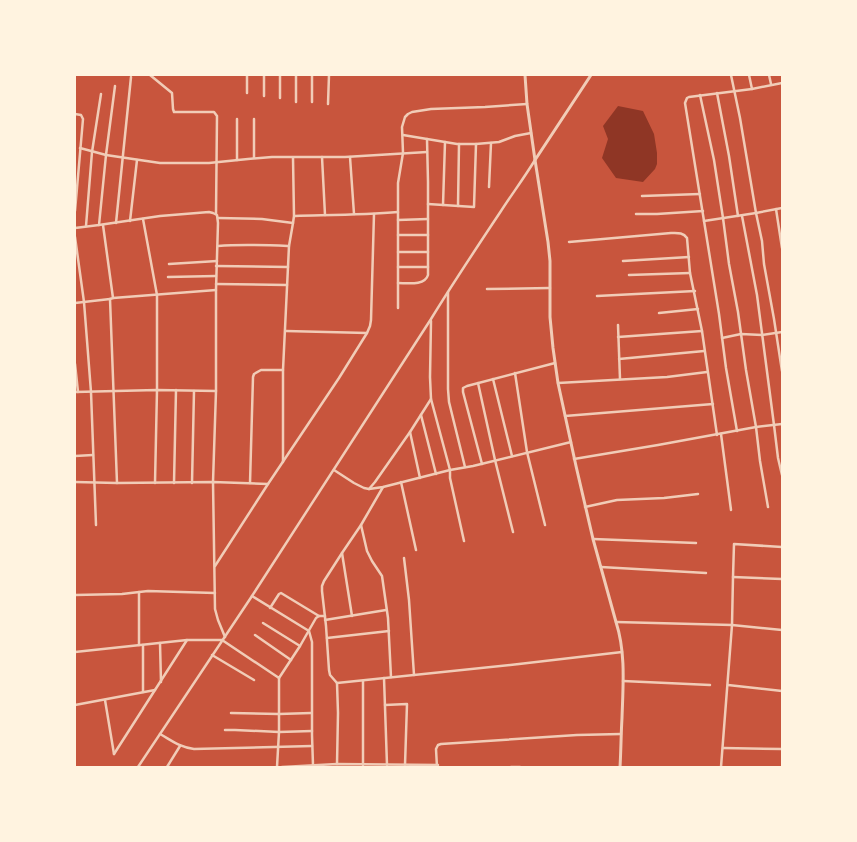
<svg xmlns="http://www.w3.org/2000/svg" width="857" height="842" font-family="'Varela Round',sans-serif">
  <rect width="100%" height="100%" fill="#c8553d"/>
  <path fill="#8f3625" d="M618,106L643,111L654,134L657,153V164L655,169L643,182L616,178L602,158L608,139L603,126Z"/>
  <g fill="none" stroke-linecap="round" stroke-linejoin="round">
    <g stroke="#f1ccb7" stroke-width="2.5">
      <path d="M150,75L172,93L173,109L174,112H214L217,116L216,214"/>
      <path d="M296,75V102"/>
      <path d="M312,75V102"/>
      <path d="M731,75L740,118L756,213L762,241L764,264L774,319L782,371"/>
      <path d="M749,75L752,89"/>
      <path d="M769,75L771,84"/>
      <path d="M247,93V75"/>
      <path d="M717,93L729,156L738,216"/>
      <path d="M700,95L714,160L723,218L729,264L738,312L746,370L756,427L760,461L768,507"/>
      <path d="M264,96V75"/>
      <path d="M280,98V75"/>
      <path d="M328,104L329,75"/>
      <path d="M75,114L81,115L83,119L75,211"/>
      <path d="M254,119V158"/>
      <path d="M403,135L457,144H476L499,142L515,136L531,133"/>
      <path d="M80,148L106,155L160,163H209L248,159L272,157H345L427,152"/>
      <path d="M322,157L325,215"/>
      <path d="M350,157L354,214"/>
      <path d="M237,160V119"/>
      <path d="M489,187L491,143"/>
      <path d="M642,196L700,194"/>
      <path d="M428,204L474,207L476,144"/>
      <path d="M443,205L445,142"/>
      <path d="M458,206L459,144"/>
      <path d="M776,209L782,248"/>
      <path d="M636,214H657L703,211"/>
      <path d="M295,216C329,215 364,215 398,212"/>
      <path d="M742,216L757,295L774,425L778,458L782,475"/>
      <path d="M218,218L262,219L293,223"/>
      <path d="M143,219L157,295V390L155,483"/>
      <path d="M398,220L428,219"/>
      <path d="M130,221L137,160"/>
      <path d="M704,221L756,213L782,208"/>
      <path d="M116,223L131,77"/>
      <path d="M99,225L106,155L115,86"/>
      <path d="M103,225L113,298L110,299L117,483"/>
      <path d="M86,226L92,152L101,94"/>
      <path d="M75,228L99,225L160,216L209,212L213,213L217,215L218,223L216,290V391L213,482L215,609L218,620L225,637"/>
      <path d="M398,235H428"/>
      <path d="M75,237L84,302L91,392L96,525"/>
      <path d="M569,242L671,233C677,233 683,232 687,238L690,273L702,331L717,435"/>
      <path d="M218,246C242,244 265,245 289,246"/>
      <path d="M398,252H428"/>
      <path d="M623,261L689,257"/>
      <path d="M169,264L217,261"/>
      <path d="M216,266L288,267"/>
      <path d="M398,267H428"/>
      <path d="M629,275L690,273"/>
      <path d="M168,277L216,276"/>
      <path d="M398,283C407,283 425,286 428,275V182L427,139"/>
      <path d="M216,284L287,285"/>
      <path d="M487,289L550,288"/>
      <path d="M448,292V389L449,402L465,467"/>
      <path d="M597,296L695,291"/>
      <path d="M113,298L216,290"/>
      <path d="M75,303L110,299"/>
      <path d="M398,308V183L403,153L402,127L405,117L408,114L412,112L431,109L485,107L527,104"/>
      <path d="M659,313L698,309"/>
      <path d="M431,321L430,377L431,399L450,470V478L464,541"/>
      <path d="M618,325L620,379"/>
      <path d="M286,331L367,333"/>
      <path d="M618,337L702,331"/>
      <path d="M722,338L741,334L762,335L782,332"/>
      <path d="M619,359L704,351"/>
      <path d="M75,364L78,392"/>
      <path d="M515,373L527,452L545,525"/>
      <path d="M493,379L512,456"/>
      <path d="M478,383L495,460L513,532"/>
      <path d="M558,383L667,377L707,372"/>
      <path d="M75,392L157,390L216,391"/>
      <path d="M421,415L436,474"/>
      <path d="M565,416L713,404"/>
      <path d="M737,431L726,368L719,314L685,103L687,98L689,97L752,89L782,83"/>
      <path d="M410,432L420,478"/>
      <path d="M721,434L731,510"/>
      <path d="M75,456L93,455"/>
      <path d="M574,459L658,445L756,427L782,424"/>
      <path d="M283,462V370L289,246L293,223L294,216L293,158"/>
      <path d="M482,464L463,392V388L467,386L555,363"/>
      <path d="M334,470L354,483L364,488L369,489L383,487L450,470L473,466L571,442"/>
      <path d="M75,482L117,483L213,482L268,484"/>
      <path d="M401,482L416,550"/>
      <path d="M174,483L176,390"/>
      <path d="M192,483L194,391"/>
      <path d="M250,483L253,377L254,374L261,370H283"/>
      <path d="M369,489L375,482L410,432L431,399"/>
      <path d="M585,507L617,500L664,498L698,494"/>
      <path d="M361,525L367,551L372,561L382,576L388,618L391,677"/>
      <path d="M593,539L696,543"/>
      <path d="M342,553L352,616"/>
      <path d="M404,558L409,600L414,675"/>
      <path d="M215,566L268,484L339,378L367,333L370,326L371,320L374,214"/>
      <path d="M601,567L706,573"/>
      <path d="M733,577L782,579"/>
      <path d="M139,592V645"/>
      <path d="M75,595L122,594L148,591L215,593"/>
      <path d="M252,596L309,631L312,642V735L313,765"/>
      <path d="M270,608L279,594L281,593L319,616"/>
      <path d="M325,620L386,610"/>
      <path d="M616,622L732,625L782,630"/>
      <path d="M263,623L300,646"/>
      <path d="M255,635L291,660"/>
      <path d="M327,638L389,631"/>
      <path d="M160,643L161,682"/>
      <path d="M75,652L187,640H222L279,678L300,646L316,618L319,616H325"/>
      <path d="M212,655L254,680"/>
      <path d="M384,678L387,765"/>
      <path d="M363,681V765"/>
      <path d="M623,681L710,685"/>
      <path d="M337,683L519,664L622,652"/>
      <path d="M728,685L782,691"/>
      <path d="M143,692V645"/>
      <path d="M105,700L114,754"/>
      <path d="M75,705L155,690"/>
      <path d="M385,705L407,704L405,765"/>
      <path d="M231,713L279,714L311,713"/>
      <path d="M225,730H235L279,732L312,731"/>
      <path d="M160,734C171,740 181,748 194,749L312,746"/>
      <path d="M723,748L782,749"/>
      <path d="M114,754L187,640"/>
      <path d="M337,764L338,713L337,683L330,675L329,670L326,626L322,591V586L324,581L342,553L361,525L383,487"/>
      <path d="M138,767L252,596L431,319C453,283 477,247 501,211C512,194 524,178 535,160"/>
      <path d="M167,767L180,746"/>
      <path d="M277,767L279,732V678"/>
      <path d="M282,767L337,764L438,765"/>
      <path d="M437,767L436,749L438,745L441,744L577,735L621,734"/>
      <path d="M511,767H520"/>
      <path d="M721,767L732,625L733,577L734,544L782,547"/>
    </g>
    <g stroke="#f1ccb7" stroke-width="3">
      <path d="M525,75L527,104L535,160L548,242L550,261V317L553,348L558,383L576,466L593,539L616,622C626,653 623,686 622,718C621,734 621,751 620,767"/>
      <path d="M535,160L591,75"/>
    </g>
  </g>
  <rect width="857" height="842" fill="none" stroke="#fff3e0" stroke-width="152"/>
</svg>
